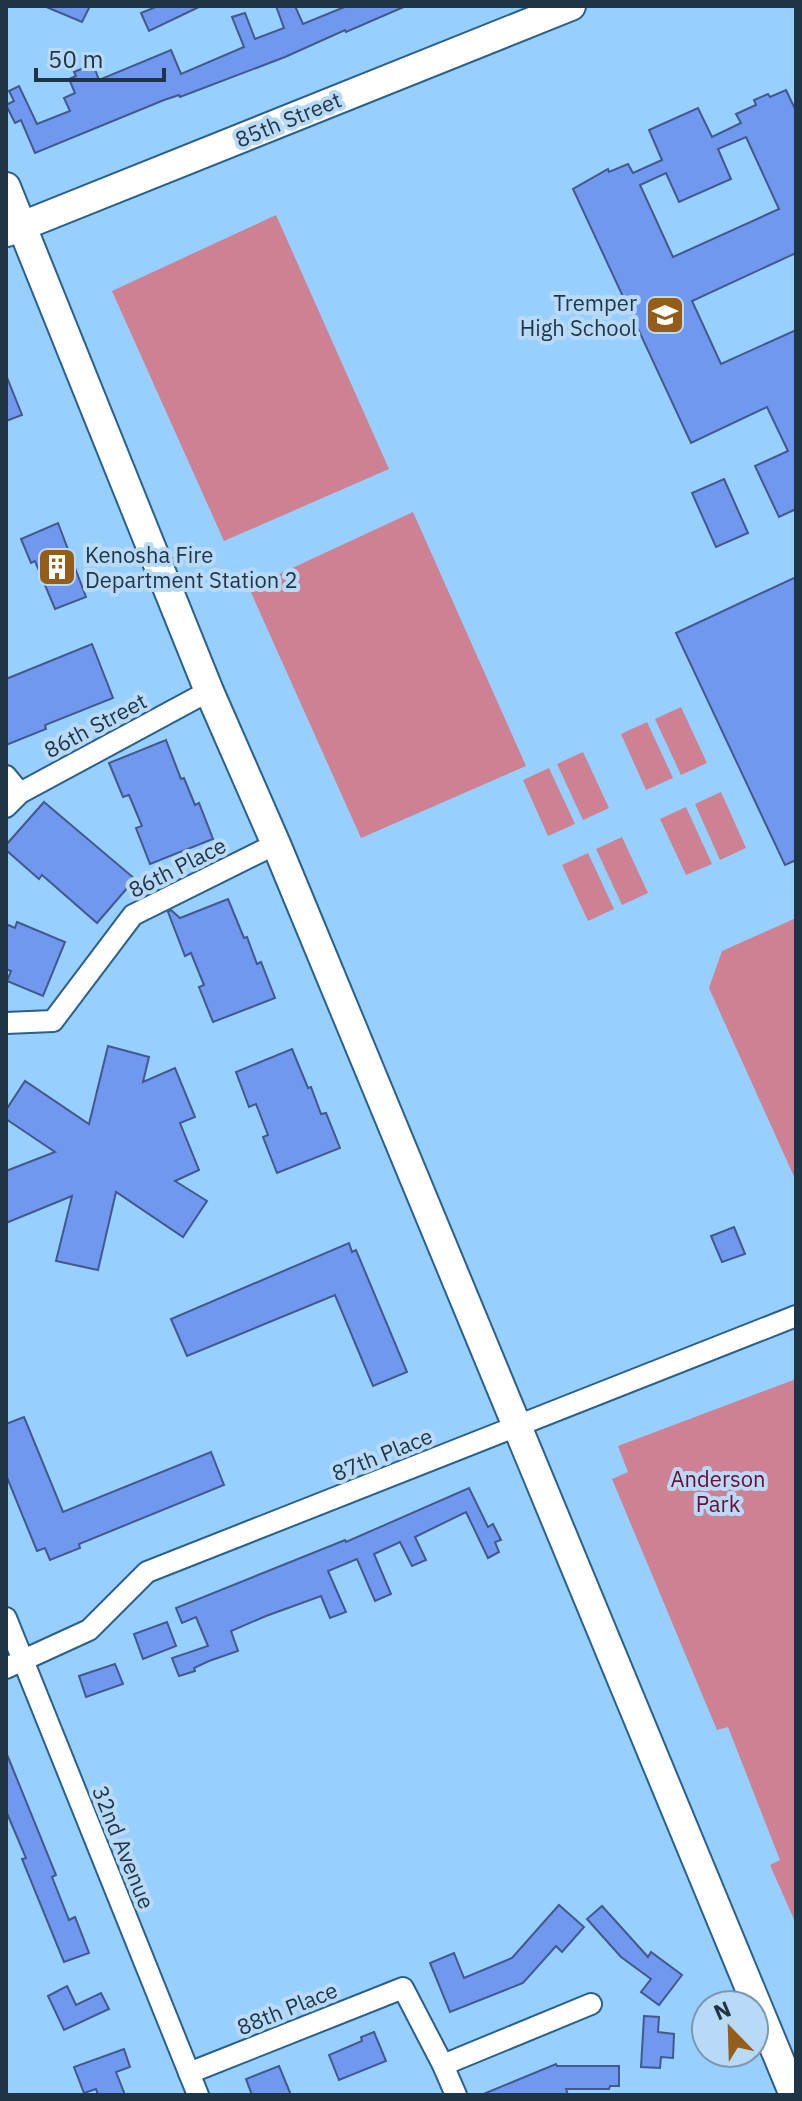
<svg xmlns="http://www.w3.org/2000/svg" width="802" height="2101" font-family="'IBM Plex Sans',sans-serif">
  <rect width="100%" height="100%" fill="#97cffe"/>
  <g fill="#ce8193">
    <path d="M276,215L389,469L224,541L112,291Z"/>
    <path d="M413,512L526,766L361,838L249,588Z"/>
    <path d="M681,707L707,763L681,775L655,719Z"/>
    <path d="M647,722L673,778L646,790L621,734Z"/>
    <path d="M583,752L609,808L583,820L557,764Z"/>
    <path d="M549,768L575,824L548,836L523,780Z"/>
    <path d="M721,792L746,848L720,860L695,804Z"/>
    <path d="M686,807L712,864L686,875L660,819Z"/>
    <path d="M622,837L648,893L622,905L596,849Z"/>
    <path d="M588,853L614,909L588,921L562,865Z"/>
    <path d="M796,918V1181L709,988L722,951Z"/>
    <path d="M796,1379V1924L770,1865L780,1860L728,1727L717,1730L612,1479L628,1472L618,1446Z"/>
  </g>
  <g fill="#7098ef" stroke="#41598c" stroke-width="2" fill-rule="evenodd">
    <path d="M44,6H90L82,22Z"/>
    <path d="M158,6H201L149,31L141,13Z"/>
    <path d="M276,6H295L303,24L347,6H406L346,32L345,30L285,57L180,97L179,95L164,100L35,153L21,120L15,123L6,105L14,101L9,91L19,86L37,124L70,111L64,98L75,93L69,79L76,76L74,72L93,64L99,80L171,50L181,74L244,47L232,17L245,13L255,39L284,28Z"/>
    <path d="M786,90L796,111V253L692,301L721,364L796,330V509L779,517L755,466L788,451L767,407L691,443L573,189L608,169L609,172L628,164L633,173L662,160L649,130L698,108L712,137L741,123L736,114L756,105L754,100L768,94L770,97ZM746,137L779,209L673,257L640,185L666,173L679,202L731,179L718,149Z"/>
    <path d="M6,375L22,415L6,421Z"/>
    <path d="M724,479L748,533L716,547L692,493Z"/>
    <path d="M58,523L86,597L55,609L35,561L31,563L21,539Z"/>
    <path d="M796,577V860L785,865L676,633Z"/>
    <path d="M92,644L113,698L45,725L46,729L6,745V679Z"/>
    <path d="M166,740L181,779L184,778L195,805L199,803L213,839L150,864L136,828L142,826L129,795L123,797L109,763Z"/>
    <path d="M44,802L135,879L97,923L42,875L39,879L6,850V845Z"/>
    <path d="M228,899L244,938L247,937L257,964L261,962L275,998L213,1022L199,987L204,985L191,953L185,956L168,912L171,910L180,918Z"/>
    <path d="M17,922L65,942L43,996L7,981L11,971L6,969V924L15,928Z"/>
    <path d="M108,1046L149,1057L143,1082L175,1068L195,1117L180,1123L199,1170L175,1181L207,1201L183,1237L116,1192L98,1270L56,1261L72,1196L6,1223V1171L55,1152L6,1119V1110L25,1081L89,1124Z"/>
    <path d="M292,1049L308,1088L311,1087L321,1114L326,1113L340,1148L277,1173L263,1137L268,1135L256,1104L249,1107L236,1072Z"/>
    <path d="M734,1227L745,1254L722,1262L711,1236Z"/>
    <path d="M349,1243L352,1252L356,1250L407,1372L373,1386L335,1295L187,1356L171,1319Z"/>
    <path d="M24,1417L63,1512L211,1452L224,1485L79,1544L80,1548L50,1560L45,1548L37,1551L6,1475V1424Z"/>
    <path d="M469,1488L488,1527L493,1524L501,1540L495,1542L499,1552L488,1558L466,1512L415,1537L426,1560L412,1566L400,1542L374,1554L391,1594L375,1601L357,1559L328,1571L346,1612L330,1618L321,1596L266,1616L231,1631L238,1651L209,1661L194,1668L195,1671L179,1676L172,1658L208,1646L196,1617L182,1623L176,1608L345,1540L346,1542Z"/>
    <path d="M167,1622L176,1646L143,1659L134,1634Z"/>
    <path d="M115,1664L123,1684L86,1697L79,1676Z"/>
    <path d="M6,1752L56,1875L52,1877L69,1920L75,1917L89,1953L64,1962L22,1859L26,1858L6,1811Z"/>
    <path d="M559,1905L584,1927L562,1952L556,1946L523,1983L450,2012L430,1963L454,1953L464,1978L512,1958Z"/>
    <path d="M602,1906L648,1957L651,1952L682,1975L659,2005L641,1992L651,1979L621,1957L587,1919Z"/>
    <path d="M67,1986L76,2005L101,1993L109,2009L64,2030L48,1996Z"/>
    <path d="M644,2016L659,2017L658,2032L674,2034L673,2058L661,2057L660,2068L641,2067Z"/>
    <path d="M374,2032L386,2061L339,2080L329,2055L362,2041L361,2037Z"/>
    <path d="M124,2049L130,2067L116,2072L125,2095H98L96,2089L84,2093L74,2067Z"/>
    <path d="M556,2064L557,2066H619V2086H610L609,2089H566L568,2095H481Z"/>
    <path d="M279,2066L291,2095H252L246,2079Z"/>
  </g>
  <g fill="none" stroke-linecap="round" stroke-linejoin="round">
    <g stroke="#2a608a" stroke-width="24">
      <g id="street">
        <path d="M6,776L20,793"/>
        <path d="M6,807L20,793L209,691"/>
        <path d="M6,1023L53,1021L133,915L276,844"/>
        <path d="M6,1618L198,2095"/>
        <path d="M6,1668L89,1630L147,1572L796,1316"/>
        <path d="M443,2065L591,2004"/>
        <path d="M189,2073L403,1988L443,2065L456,2095"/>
      </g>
    </g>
    <g stroke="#2a608a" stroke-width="32">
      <g id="secondary">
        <path d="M6,187L209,691L276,844L794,2095"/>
        <path d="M7,232L571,6"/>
      </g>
    </g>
    <use href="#street" stroke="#fff" stroke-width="20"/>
    <use href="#secondary" stroke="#fff" stroke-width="28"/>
  </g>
  <defs>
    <g id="school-square" transform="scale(2)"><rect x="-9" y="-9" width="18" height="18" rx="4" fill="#965c19" stroke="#b9daf7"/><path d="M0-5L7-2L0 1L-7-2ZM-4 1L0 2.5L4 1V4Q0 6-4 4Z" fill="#fff"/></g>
    <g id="building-square" transform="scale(2)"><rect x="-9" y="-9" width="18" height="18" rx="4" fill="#965c19" stroke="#b9daf7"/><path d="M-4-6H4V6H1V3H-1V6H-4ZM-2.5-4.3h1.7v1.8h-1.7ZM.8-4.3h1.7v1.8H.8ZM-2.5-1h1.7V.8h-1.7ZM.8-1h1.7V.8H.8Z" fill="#fff"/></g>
  </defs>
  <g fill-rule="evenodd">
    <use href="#school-square" x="665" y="315"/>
    <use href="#building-square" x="57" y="567"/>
  </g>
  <g text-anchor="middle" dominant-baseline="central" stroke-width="8" stroke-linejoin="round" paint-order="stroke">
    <g font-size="22" fill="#1e3548" stroke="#b9daf7">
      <text transform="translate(288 119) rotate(-22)">85th Street</text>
      <text transform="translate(95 725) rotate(-28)">86th Street</text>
      <text transform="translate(177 867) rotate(-27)">86th Place</text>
      <text transform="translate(382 1454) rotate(-22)">87th Place</text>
      <text transform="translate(124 1847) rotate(68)">32nd Avenue</text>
      <text transform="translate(287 2008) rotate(-22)">88th Place</text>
    </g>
    <g font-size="22" fill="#1e3548" stroke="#b9daf7" text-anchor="end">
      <text x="637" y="302">Tremper<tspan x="637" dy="25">High School</tspan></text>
      <text x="85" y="554" text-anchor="start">Kenosha Fire<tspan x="85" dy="25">Department Station 2</tspan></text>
    </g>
    <g font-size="22" fill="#6f0b33" stroke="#b9daf7">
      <text x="718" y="1478">Anderson<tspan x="718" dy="25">Park</tspan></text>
    </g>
  </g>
  <rect width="802" height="2101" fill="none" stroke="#1e3548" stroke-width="16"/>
  <g transform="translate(730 2029) rotate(337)"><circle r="38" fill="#b9daf7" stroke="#7b98b1" stroke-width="2"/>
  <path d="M0-6L14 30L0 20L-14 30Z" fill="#965c19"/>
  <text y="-12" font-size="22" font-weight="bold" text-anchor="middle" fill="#1e3548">N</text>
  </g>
  <path d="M36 68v12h128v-12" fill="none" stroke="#1e3548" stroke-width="4"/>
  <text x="48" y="68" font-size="24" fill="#1e3548" stroke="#b9daf7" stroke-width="6" paint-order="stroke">50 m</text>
</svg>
